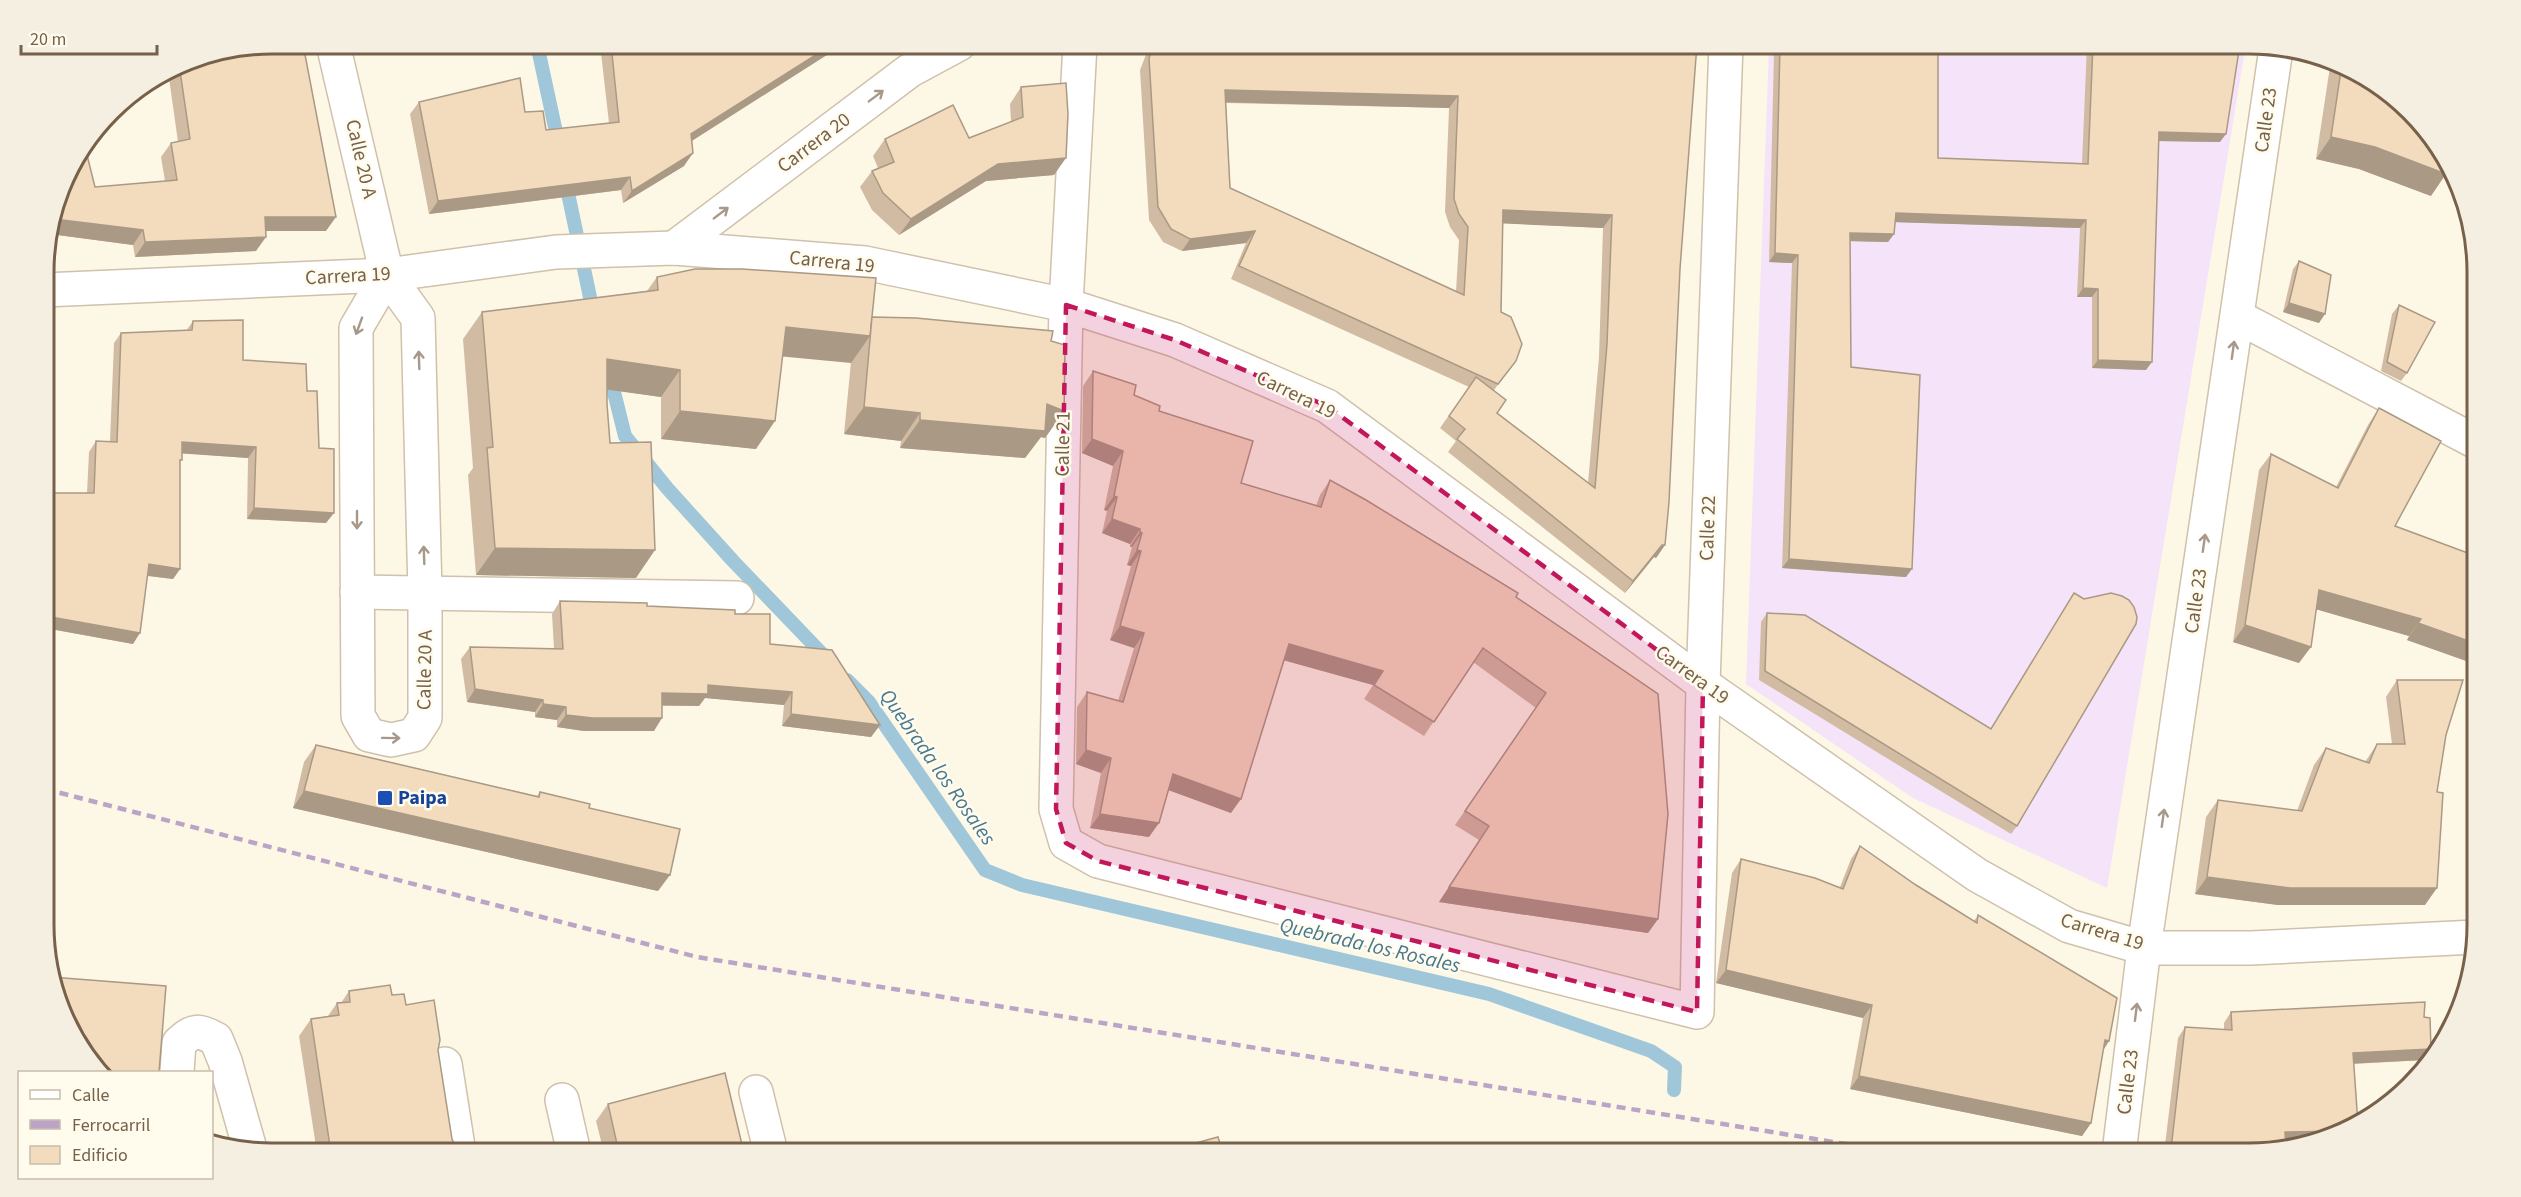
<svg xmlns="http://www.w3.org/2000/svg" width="2521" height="1197" font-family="'Source Sans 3',sans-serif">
  <rect width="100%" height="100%" fill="#fdf8e6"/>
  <path fill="#f5e3f9" d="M1769,44H2246L2107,888L1913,798L1746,684Z"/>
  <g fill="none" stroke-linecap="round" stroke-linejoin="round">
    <g stroke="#a0c7d9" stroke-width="14">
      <path d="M537,44L559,146"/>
      <path d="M565,179L594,316"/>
      <path d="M609,372L625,436L667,488L734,562L830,662"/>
      <path d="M847,680L869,702L985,870L1022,885L1489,994L1651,1051L1675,1067L1674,1090"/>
    </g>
    <g stroke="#cfc1ac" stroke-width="36">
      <g id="minor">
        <path d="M333,44L387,275L418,318L425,593V718L414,735L391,740L369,735L358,716L356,328L387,275"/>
        <path d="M1080,44L1066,305L1056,809L1066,843L1098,861L1697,1012L1703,684L1726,44"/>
        <path d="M674,248L909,71L959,44"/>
        <path d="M44,290L387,275L556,252L674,248L865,263L1066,305L1175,340L1327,406L1703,684L1977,875L2069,926L2144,948H2251L2475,937"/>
        <path d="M2238,317L2476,442"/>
        <path d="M357,592L737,598"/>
        <path d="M445,1064L459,1153"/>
        <path d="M177,1072L179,1043C194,1029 198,1030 216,1039L225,1061L250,1149"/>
        <path d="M756,1092L771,1153"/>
        <path d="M562,1100L574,1153"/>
        <path d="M2119,1153L2144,948L2276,49"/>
      </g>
    </g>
    <use href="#minor" stroke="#fff" stroke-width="33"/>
    <path stroke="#bca4c7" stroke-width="4.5" stroke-dasharray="9 6" stroke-linecap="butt" d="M45,789L697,957L1901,1153"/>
  </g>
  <g fill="#d1bca3" fill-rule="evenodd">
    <path d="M600,44H844L692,141L684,166L623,203L621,190L429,214L410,114L419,102L525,112L546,130L609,123Z"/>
    <path d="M1150,44H1697L1680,269L1665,545L1656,558L1654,557L1625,593L1448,452L1456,441L1440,428L1469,387L1231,279L1246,243L1182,251L1163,242L1149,220L1140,70ZM1226,103L1449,108L1445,212L1450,227L1459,240L1456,292L1230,188ZM1503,223L1603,228L1599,357L1588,483L1497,413L1494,390L1516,361L1501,312Z"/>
    <path d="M1781,44H1938V158L2082,163L2087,44H2240L2220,142L2159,141L2146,370L2092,368V297H2077L2080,228L1895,222L1894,234L1888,242L1850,241L1851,367L1906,577L1782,568L1792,263L1769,262L1774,53L1780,45H1781Z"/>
    <path d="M2331,60L2337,61L2388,91L2431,196L2359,169L2316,159Z"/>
    <path d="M185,61L326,231H266L256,251L135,257L133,245L50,234L67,171L95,187L165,181L161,157L171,143L178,142L168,71Z"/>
    <path d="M1021,87L1054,175L986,181L899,235L872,210L860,187L872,171L878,168L873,156L885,139L969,138L1011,122L1010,104Z"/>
    <path d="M2299,261L2319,323L2283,312L2293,269Z"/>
    <path d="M657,277L872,318L1051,341L1064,411L1045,438L1041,437L1025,458L900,448L901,441L844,434L851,362L783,356L756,449L661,439V397L607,389V404L610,443L636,578L476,575L468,475L473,468L463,339L482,312L647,291Z"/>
    <path d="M2399,305L2407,373L2401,381L2381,371L2392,314Z"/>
    <path d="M193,321L243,360L307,391L319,448L326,523L247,519L248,458L182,453L180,463V569L173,579L147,576L133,644L45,628V493H87L89,452L96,441H110L114,343L121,333L186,331Z"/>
    <path d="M1093,371L1159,411L1241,483L1316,506L1320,495L1330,480L1516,597L1658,919L1648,933L1439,902L1479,840L1455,825L1536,708L1473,662L1424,736L1364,699L1373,685L1284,660L1231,813L1168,790L1149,837L1090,828L1101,773L1076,764L1077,707L1087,692L1118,701L1134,648L1110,640L1131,566L1127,565L1132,547H1130V544L1102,533L1107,511L1104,510L1113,466L1082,453L1083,386Z"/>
    <path d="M2379,408L2395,526L2476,556L2477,656L2472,663L2407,640L2409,636L2316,609L2299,663L2233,642L2259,470L2271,454L2336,487L2368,425Z"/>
    <path d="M2074,593L2017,826L2011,834L1759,680L1761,622L1767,613L1991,729Z"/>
    <path d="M560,601L647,606L735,614L770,644L880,725L871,737L782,726L784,705L705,698L699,706H662L654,731H584L557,727V720L535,717V712L467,702L461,659L470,647L554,649L552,614Z"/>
    <path d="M2397,680L2446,735L2437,792L2425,905H2278L2195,894L2206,817L2218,800L2297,811L2314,765L2326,748L2365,762L2377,744H2392L2386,697Z"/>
    <path d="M316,745L537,796L540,792L589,808L658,891L293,808L304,762Z"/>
    <path d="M1860,846L1916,885L1974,921L1978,915L2109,1041L2103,1050L2091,1123L2082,1136L1850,1089L1863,1018L1716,983L1732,873L1741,859L1840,887L1851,859Z"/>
    <path d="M2477,873V904H2467Z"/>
    <path d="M349,991L392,995L406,1005L438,1050L452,1139L457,1153H317L299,1036L311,1019L328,1016L337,1003H341Z"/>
    <path d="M2231,1012L2424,1017V1060L2353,1064L2317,1143H2285L2264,1153H2164L2178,1038L2185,1027L2224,1030V1023Z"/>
    <path d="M608,1104L744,1153H604L596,1121Z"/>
  </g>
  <g fill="#aa9984">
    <path d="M833,44H844L682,147L691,134Z"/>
    <path d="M1225,90L1458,96L1449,108L1216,102Z"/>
    <path d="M2159,132L2226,134L2220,142L2153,141Z"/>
    <path d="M2331,137L2375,147L2446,174L2431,196L2359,169L2316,159Z"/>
    <path d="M693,153L684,166L623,203L632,191Z"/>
    <path d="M1066,158L1054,175L986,181L899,235L911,219L998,164Z"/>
    <path d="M630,177L621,190L429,214L438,201Z"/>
    <path d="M1503,210L1612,215L1603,228L1494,223Z"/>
    <path d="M1896,213L2086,220L2080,228L1890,222Z"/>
    <path d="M265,217H336L326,231H255Z"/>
    <path d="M54,219L143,230L133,245L50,234Z"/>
    <path d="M1255,231L1246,243L1182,251L1190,239Z"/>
    <path d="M1850,233L1894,234L1888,242L1844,241Z"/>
    <path d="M266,237L256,251L135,257L145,242Z"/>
    <path d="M1775,253L1798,255L1792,263L1769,262Z"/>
    <path d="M2083,288L2098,289L2092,297H2077Z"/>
    <path d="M2289,303L2325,314L2319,323L2283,312Z"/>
    <path d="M786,327L870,336L851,363L767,355Z"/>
    <path d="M607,359L680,370L661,397L588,387Z"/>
    <path d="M2098,360L2152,362L2146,370L2092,368Z"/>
    <path d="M1047,404L1064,411L1045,438L1041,437L1025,458L900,448L920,420Z"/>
    <path d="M864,407L920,413L901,441L844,434Z"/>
    <path d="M680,411L775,421L756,449L661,439Z"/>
    <path d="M1092,439L1123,451L1113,466L1082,453Z"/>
    <path d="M182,442L256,447L248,458L175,453Z"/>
    <path d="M1114,496L1117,497L1107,511L1104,510Z"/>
    <path d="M254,508L334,513L326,523L247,519Z"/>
    <path d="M1112,519L1140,529L1130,544L1102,533Z"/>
    <path d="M1140,532L1142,533L1132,547H1130Z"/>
    <path d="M1662,545H1665L1656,558L1654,557L1625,593L1633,581Z"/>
    <path d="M495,548L655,550L636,578L476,575Z"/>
    <path d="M1137,550L1141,551L1131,566L1127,565Z"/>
    <path d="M1789,559L1912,569L1906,577L1782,568Z"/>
    <path d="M149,564L180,569L173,579L142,575Z"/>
    <path d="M2319,590L2421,619L2409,636L2308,607Z"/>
    <path d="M51,617L140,633L133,644L45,628V626Z"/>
    <path d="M2418,623L2477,644V656L2472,663L2407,640Z"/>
    <path d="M2245,625L2311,647L2299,663L2233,642Z"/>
    <path d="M1120,626L1144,633L1134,648L1110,640Z"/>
    <path d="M1289,644L1383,671L1373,685L1279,659Z"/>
    <path d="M708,685L792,692L784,705L705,698L699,706L653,705L662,693Z"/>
    <path d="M475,689L543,700L535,712L467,702Z"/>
    <path d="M543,704L566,707L557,720L535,717Z"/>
    <path d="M791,714L880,725L871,737L782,726Z"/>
    <path d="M566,715L662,718L654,731H584L557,727Z"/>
    <path d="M1086,750L1111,758L1101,773L1076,764Z"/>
    <path d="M1173,774L1241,799L1231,813L1163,788Z"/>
    <path d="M304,791L670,875L658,891L293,808Z"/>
    <path d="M1100,814L1159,823L1149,837L1090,828Z"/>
    <path d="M2207,877L2437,888L2425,905H2278L2195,894Z"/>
    <path d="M1449,887L1658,919L1648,933L1439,902Z"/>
    <path d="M2477,890V904H2467Z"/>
    <path d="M1726,970L1872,1005L1863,1018L1716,983Z"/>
    <path d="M2105,1040L2109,1041L2100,1055Z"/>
    <path d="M2431,1049L2424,1060L2345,1064L2353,1053Z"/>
    <path d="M1859,1076L2091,1123L2082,1136L1850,1089Z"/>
    <path d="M2343,1131L2323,1141L2317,1143H2277L2285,1132Z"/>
    <path d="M2171,1149L2184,1153H2168Z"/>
  </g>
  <g fill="#f3dbbd" stroke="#aa9984" stroke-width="1.5" fill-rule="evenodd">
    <path d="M272,44H303L336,217H265L266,237L145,242L143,230L54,219L67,171L85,147L95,187L177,180L171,143L190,139L179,64L185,61Z"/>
    <path d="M611,44H833L691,134L693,153L632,191L630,177L438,201L419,102L520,78L525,112L543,111L546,130L619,122Z"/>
    <path d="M1154,44H1697L1680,269L1669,502L1665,545H1662L1633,581L1457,439L1465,429L1449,416L1476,377L1506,400L1497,413L1595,488L1607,344L1612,215L1503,210L1501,312L1511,317L1522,344L1516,361L1498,384L1239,266L1255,231L1190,239L1171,229L1158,207L1149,58ZM1225,90L1458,96L1454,199L1459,214L1468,227L1464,295L1230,188Z"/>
    <path d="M1787,44H1938V158L2088,164L2093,44H2240L2226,134L2159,132L2152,362L2098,360V289L2083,288L2086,220L1896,213L1894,234L1850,233L1851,367L1920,375L1912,569L1789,559L1798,255L1775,253L1780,45H1787Z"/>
    <path d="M2342,64L2388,91L2431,133L2449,165L2446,174L2375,147L2331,137Z"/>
    <path d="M1066,83L1068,114L1066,158L998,164L911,219L883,193L872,171L894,162L885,139L953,105L969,138L1023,117L1021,87Z"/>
    <path d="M2299,261L2331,275L2325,314L2289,303Z"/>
    <path d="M695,269H742L876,278L870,336L786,327L775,421L680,411V370L607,359V404L610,443L651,442L655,550L495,548L487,448L493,447L482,312L658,290L657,277Z"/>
    <path d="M2399,305L2435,322L2407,373L2387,362Z"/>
    <path d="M872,317L916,318L1053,331L1051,341L1065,345L1064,411L1047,404L1045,431L920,420V413L864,407Z"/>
    <path d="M243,320V360L306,364L307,391H317L319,448L334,449V513L254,508L256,447L182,442V460H180V569L149,564L140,633L51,617L45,612V493H94L96,441L117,442L121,333L192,330L193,321Z"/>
    <path d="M1093,371L1136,385L1134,395L1160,406L1159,411L1253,441L1241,483L1321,507L1330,480L1366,500L1518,593L1516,597L1658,694L1668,814L1658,919L1449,887L1489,826L1465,811L1546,693L1483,648L1434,722L1374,685L1383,671L1289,644L1241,799L1173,774L1159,823L1100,814L1111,758L1086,750L1087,692L1123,702L1144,633L1120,626L1141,551L1137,550L1142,533L1140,532V529L1112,519L1117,497L1114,496L1123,451L1092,439Z"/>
    <path d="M2379,408L2441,441L2395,526L2476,556L2477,644L2418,623L2421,619L2319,590L2311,647L2245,625L2271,454L2338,488Z"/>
    <path d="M2074,593L2084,599L2111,593L2122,596L2129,600L2134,607L2137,617L2136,624L2017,826L1765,671L1767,613L1805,615L1991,729Z"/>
    <path d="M560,601L647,603V606L735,610V614H770V644L832,650L880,725L791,714L792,692L708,685V694L662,693V718H593L566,715V707L543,704V700L475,689L470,647L563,649Z"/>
    <path d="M2397,680H2463L2446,735L2437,792L2443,793L2437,888H2290L2207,877L2218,800L2302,811L2326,748L2369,763L2377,744H2405Z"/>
    <path d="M316,745L539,797L540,792L590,804L589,808L680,829L670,875L304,791Z"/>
    <path d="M1860,846L1916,885L1977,923L1978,915L2117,998L2109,1041L2105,1040L2091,1123L1859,1076L1872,1005L1726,970L1741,859L1815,878L1843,889Z"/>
    <path d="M51,977L166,986L159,1072H99L90,1064L61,1013Z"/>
    <path d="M390,985L392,995L404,994L406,1005L434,1000L440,1040L438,1050L452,1139L456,1148L457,1153H331L311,1019L339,1015L337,1003L350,1002L349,991Z"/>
    <path d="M2425,1002L2424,1017L2430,1018L2431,1049L2353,1053L2358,1124L2343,1131L2285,1132L2286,1149L2264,1153H2184L2171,1149L2185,1027L2232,1030L2231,1012Z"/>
    <path d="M725,1073L744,1153H619L608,1104Z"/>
    <path d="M1218,1137L1223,1153H1159Z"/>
  </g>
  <defs><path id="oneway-shaft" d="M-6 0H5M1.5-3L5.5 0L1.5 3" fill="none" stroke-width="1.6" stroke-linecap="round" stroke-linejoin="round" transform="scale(1.5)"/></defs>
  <g stroke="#a79889">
    <use href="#oneway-shaft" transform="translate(876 96) rotate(-37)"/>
    <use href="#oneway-shaft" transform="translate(721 213) rotate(-37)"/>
    <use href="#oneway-shaft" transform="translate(359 326) rotate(110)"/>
    <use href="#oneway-shaft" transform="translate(2233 350) rotate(-82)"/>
    <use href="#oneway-shaft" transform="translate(419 360) rotate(-92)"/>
    <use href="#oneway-shaft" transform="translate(357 520) rotate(90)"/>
    <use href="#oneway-shaft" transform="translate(2204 543) rotate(-82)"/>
    <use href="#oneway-shaft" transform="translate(424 555) rotate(-92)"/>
    <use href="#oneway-shaft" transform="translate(391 738) rotate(1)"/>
    <use href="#oneway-shaft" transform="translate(2163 818) rotate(-82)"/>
    <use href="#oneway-shaft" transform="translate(2136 1012) rotate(-83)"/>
  </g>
  <path fill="#c2185b" fill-opacity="0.2" stroke="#c2185b" stroke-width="4.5" stroke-dasharray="12 8" stroke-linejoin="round" d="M1066,305L1175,340L1327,406L1703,684L1697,1012L1098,861L1066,843L1056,809Z"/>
  <rect fill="#1a4fb4" stroke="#fffbed" stroke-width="2" x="377" y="790" width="16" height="16" rx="3"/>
  <g text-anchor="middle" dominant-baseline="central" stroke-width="5" stroke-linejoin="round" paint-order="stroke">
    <g font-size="20" fill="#77614a" stroke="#fffbed">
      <text transform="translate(2266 120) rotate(-82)">Calle 23</text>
      <text transform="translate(814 143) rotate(-37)">Carrera 20</text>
      <text transform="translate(361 159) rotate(77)">Calle 20 A</text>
      <text transform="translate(832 262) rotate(6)">Carrera 19</text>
      <text transform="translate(348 276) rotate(-3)">Carrera 19</text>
      <text transform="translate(1296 395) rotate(26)">Carrera 19</text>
      <text transform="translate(1063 444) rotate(-89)">Calle 21</text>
      <text transform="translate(1708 528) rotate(-88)">Calle 22</text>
      <text transform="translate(2196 601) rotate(-82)">Calle 23</text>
      <text transform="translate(425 670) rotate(-89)">Calle 20 A</text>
      <text transform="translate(1692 675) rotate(36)">Carrera 19</text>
      <text transform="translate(2102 932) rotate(17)">Carrera 19</text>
      <text transform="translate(2128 1082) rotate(-83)">Calle 23</text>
    </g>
    <g font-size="20" font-weight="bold" fill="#164399" stroke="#fffbed" text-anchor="start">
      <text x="398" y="798">Paipa</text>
    </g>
    <g font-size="21" font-style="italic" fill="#467992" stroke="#fffbed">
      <text transform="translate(938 767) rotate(55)">Quebrada los Rosales</text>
      <text transform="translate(1370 945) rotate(13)">Quebrada los Rosales</text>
    </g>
  </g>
  <path d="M0 0H2521V1197H0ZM272 54H2249A218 218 0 0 1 2467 272V925A218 218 0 0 1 2249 1143H272A218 218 0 0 1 54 925V272A218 218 0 0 1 272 54Z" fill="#f4efe0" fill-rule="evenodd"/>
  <path fill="none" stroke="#77614a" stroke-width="3" d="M272 54H2249A218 218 0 0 1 2467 272V925A218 218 0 0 1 2249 1143H272A218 218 0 0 1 54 925V272A218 218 0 0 1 272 54Z"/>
  <rect x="18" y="1071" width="195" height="108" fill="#fffbed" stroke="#c9bdac" stroke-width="1.5"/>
  <rect x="30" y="1090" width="30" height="9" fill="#ffffff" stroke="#c9bdac" stroke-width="1.5"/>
  <text x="72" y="1101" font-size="18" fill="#77614a">Calle</text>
  <rect x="30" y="1120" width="30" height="9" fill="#bca4c7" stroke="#c9bdac" stroke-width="1.5"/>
  <text x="72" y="1131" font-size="18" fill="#77614a">Ferrocarril</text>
  <rect x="30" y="1146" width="30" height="18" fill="#f3dbbd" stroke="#c9bdac" stroke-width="1.5"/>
  <text x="72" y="1161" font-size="18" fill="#77614a">Edificio</text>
  <path d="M21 45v9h136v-9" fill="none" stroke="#77614a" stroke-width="3"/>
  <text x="30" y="45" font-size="18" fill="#77614a" stroke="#fffbed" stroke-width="4.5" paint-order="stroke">20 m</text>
</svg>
